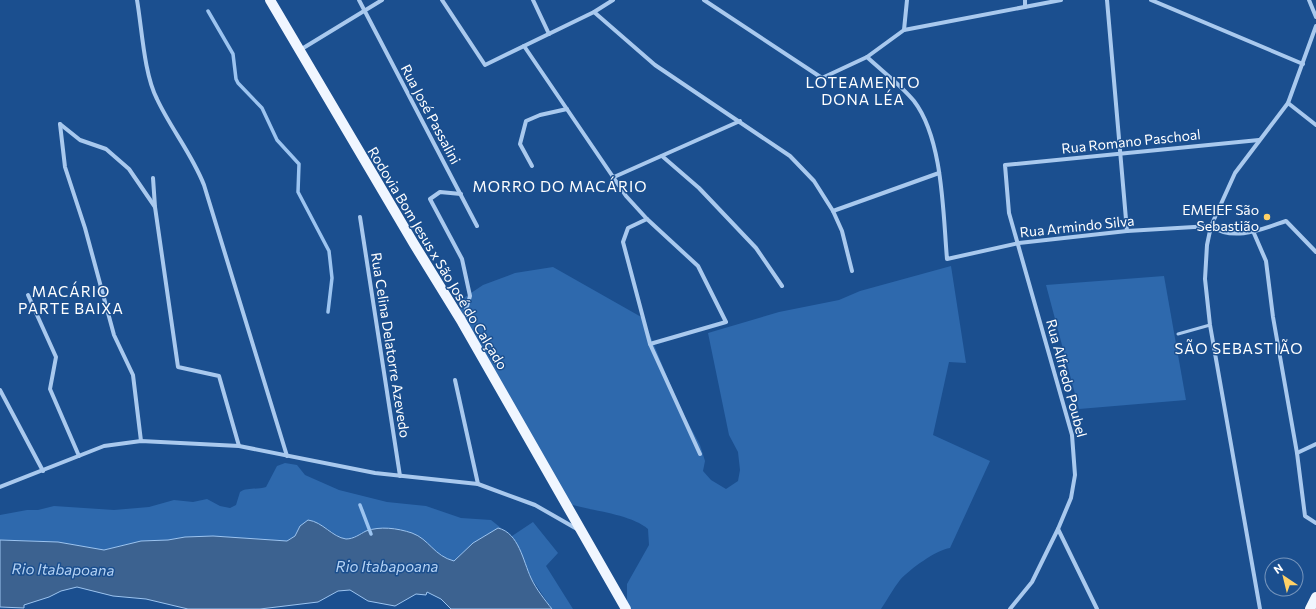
<svg xmlns="http://www.w3.org/2000/svg" width="1316" height="609" font-family="Commissioner,sans-serif">
  <rect width="100%" height="100%" fill="#1b4f8f"/>
  <g fill="#2e69ad">
    <path d="M951,266L966,363L949,362L933,435L990,461L950,548C936,550 910,569 900,580C893,589 887,600 881,609H627V584L649,545L648,529C631,514 592,511 569,504L464,329L460,310L462,299L483,285L515,273L553,267L643,318L679,406L700,445L705,461L703,471L711,480L726,489L738,481L740,470L738,452L729,435L708,333L779,312L839,300L860,291Z"/>
    <path d="M1164,276L1186,400L1079,409L1046,285Z"/>
    <path d="M285,463L297,465L305,475L339,490L387,502L426,506L461,518L491,520L501,528H498L473,543L454,561C434,556 426,535 406,531C394,528 378,529 366,532C359,533 354,540 346,539C336,537 328,528 319,524L300,526L295,536L287,541L213,536L185,537L168,540L141,541L104,550L58,542L0,540V515L27,510H38L54,506L114,510L149,507L174,500L193,502L207,499L220,506L230,508L236,505L240,492C247,487 258,490 266,487L277,466Z"/>
    <path d="M533,522L558,553L546,566L573,609H552L532,579L512,536Z"/>
  </g>
  <path fill="#3c6290" stroke="#9cc4f0" d="M308,520C323,522 332,537 346,539C354,539 360,534 366,531C380,526 397,528 412,533C429,539 434,556 454,561L473,543L498,528C519,533 523,561 531,578C536,589 545,600 552,609H451L441,599L427,592L426,595L416,594L395,606L368,601L350,590L338,591L318,602L260,609H188L146,599L113,596L77,587L61,591L49,597L24,605V608L0,607V540L58,542L104,550L141,541L168,540L185,537L213,536L287,541L295,536L300,526Z"/>
  <g fill="none" stroke-linecap="round" stroke-linejoin="round">
    <g stroke="#9cc4f0" stroke-width="3.5">
      <path d="M208,11L233,54L236,79L238,83L262,108L277,140L299,164L298,192L329,251L332,278L328,312"/>
      <path d="M360,505L371,534"/>
    </g>
    <path stroke="#a9c9ee" stroke-width="3" d="M1178,334L1210,325"/>
    <g stroke="#a9c9ee" stroke-width="4">
      <path d="M137,0C142,29 144,74 157,99C171,129 192,154 204,185L287,456"/>
      <path d="M359,0L477,226"/>
      <path d="M442,0L485,65L594,12L613,0"/>
      <path d="M533,0L549,34"/>
      <path d="M704,0L822,78L867,57L904,30L1061,0"/>
      <path d="M1107,0L1127,231"/>
      <path d="M1151,0L1303,64"/>
      <path d="M1309,0L1316,17"/>
      <path d="M1025,7V0"/>
      <path d="M594,12L655,65L790,156L814,181L833,211L842,231L852,271"/>
      <path d="M904,30L907,0"/>
      <path d="M524,46L626,196L647,219L698,266L726,322L650,344"/>
      <path d="M300,50L382,0"/>
      <path d="M867,57C882,71 902,86 914,101C943,139 943,213 947,259L1019,243L1127,231L1211,226"/>
      <path d="M1288,103L1316,125"/>
      <path d="M60,124L65,167L85,228L114,335L133,375L141,441"/>
      <path d="M60,124L80,140L106,149L129,169L155,207"/>
      <path d="M662,156L699,188L756,248L782,286"/>
      <path d="M532,166L520,144L526,121L540,115L567,109"/>
      <path d="M614,177L740,121"/>
      <path d="M153,178L155,207L178,367L219,376L239,446"/>
      <path d="M461,194L440,192L430,199L462,259L470,296L463,320"/>
      <path d="M833,211L939,173"/>
      <path d="M360,217L400,476"/>
      <path d="M647,219L628,228L623,242L650,344L700,454"/>
      <path d="M1211,226C1234,242 1262,229 1286,221L1316,252"/>
      <path d="M1253,231L1266,261L1273,317L1297,453L1305,516L1316,523"/>
      <path d="M28,295L56,357L50,389L79,456"/>
      <path d="M455,380L478,484"/>
      <path d="M0,390L43,471"/>
      <path d="M1297,453L1316,444"/>
      <path d="M0,487L104,446L141,441L239,446L375,473L478,484L535,505L577,529"/>
      <path d="M1058,529L1097,609"/>
      <path d="M1010,609L1032,582L1058,529L1071,498L1075,475L1072,435L1009,213L1005,165L1259,140"/>
      <path d="M1260,609L1210,325L1205,279L1207,245L1211,226L1235,173L1288,103L1316,26"/>
    </g>
    <g stroke="#f0f6ff" stroke-width="10">
      <path d="M270,0L414,244L462,322L626,609"/>
      <path d="M1310,609L1316,597"/>
    </g>
  </g>
  <circle fill="#ffd166" stroke="#1b4f8f" stroke-width="1.5" cx="1267" cy="217" r="4"/>
  <g text-anchor="middle" dominant-baseline="central" stroke-width="3" stroke-linejoin="round" paint-order="stroke">
    <g font-size="14" fill="#fff" stroke="#1b4f8f">
      <text transform="translate(431 114) rotate(62)">Rua José Passalini</text>
      <text transform="translate(1131 141) rotate(-6)">Rua Romano Paschoal</text>
      <text transform="translate(1077 226) rotate(-6)">Rua Armindo Silva</text>
      <text transform="translate(438 258) rotate(59)">Rodovia Bom Jesus x São José do Calçado</text>
      <text transform="translate(391 345) rotate(81)">Rua Celina Delatorre Azevedo</text>
      <text transform="translate(1067 378) rotate(75)">Rua Alfredo Poubel</text>
    </g>
    <g font-size="14" fill="#fff" stroke="#1b4f8f" text-anchor="end">
      <text x="1259" y="209">EMEIEF São<tspan x="1259" dy="16">Sebastião</tspan></text>
    </g>
    <g font-size="15" letter-spacing="1" fill="#fff" stroke="#1b4f8f">
      <text x="863" y="82">LOTEAMENTO<tspan x="863" dy="17">DONA LÉA</tspan></text>
      <text x="560" y="186">MORRO DO MACÁRIO</text>
      <text x="71" y="291">MACÁRIO<tspan x="71" dy="17">PARTE BAIXA</tspan></text>
      <text x="1239" y="348">SÃO SEBASTIÃO</text>
    </g>
    <g font-size="15" font-style="italic" fill="#b5d3f5" stroke="#1b4f8f">
      <text x="387" y="566">Rio Itabapoana</text>
      <text transform="translate(63 569) rotate(1)">Rio Itabapoana</text>
    </g>
  </g>
  <g transform="translate(1284 577) rotate(325)"><circle r="19" fill="#1b4f8f" stroke="#7695bc"/>
  <path d="M0-3L7 15L0 10L-7 15Z" fill="#ffd166"/>
  <text y="-6" font-size="11" font-weight="bold" text-anchor="middle" fill="#ffffff">N</text>
  </g>
</svg>
